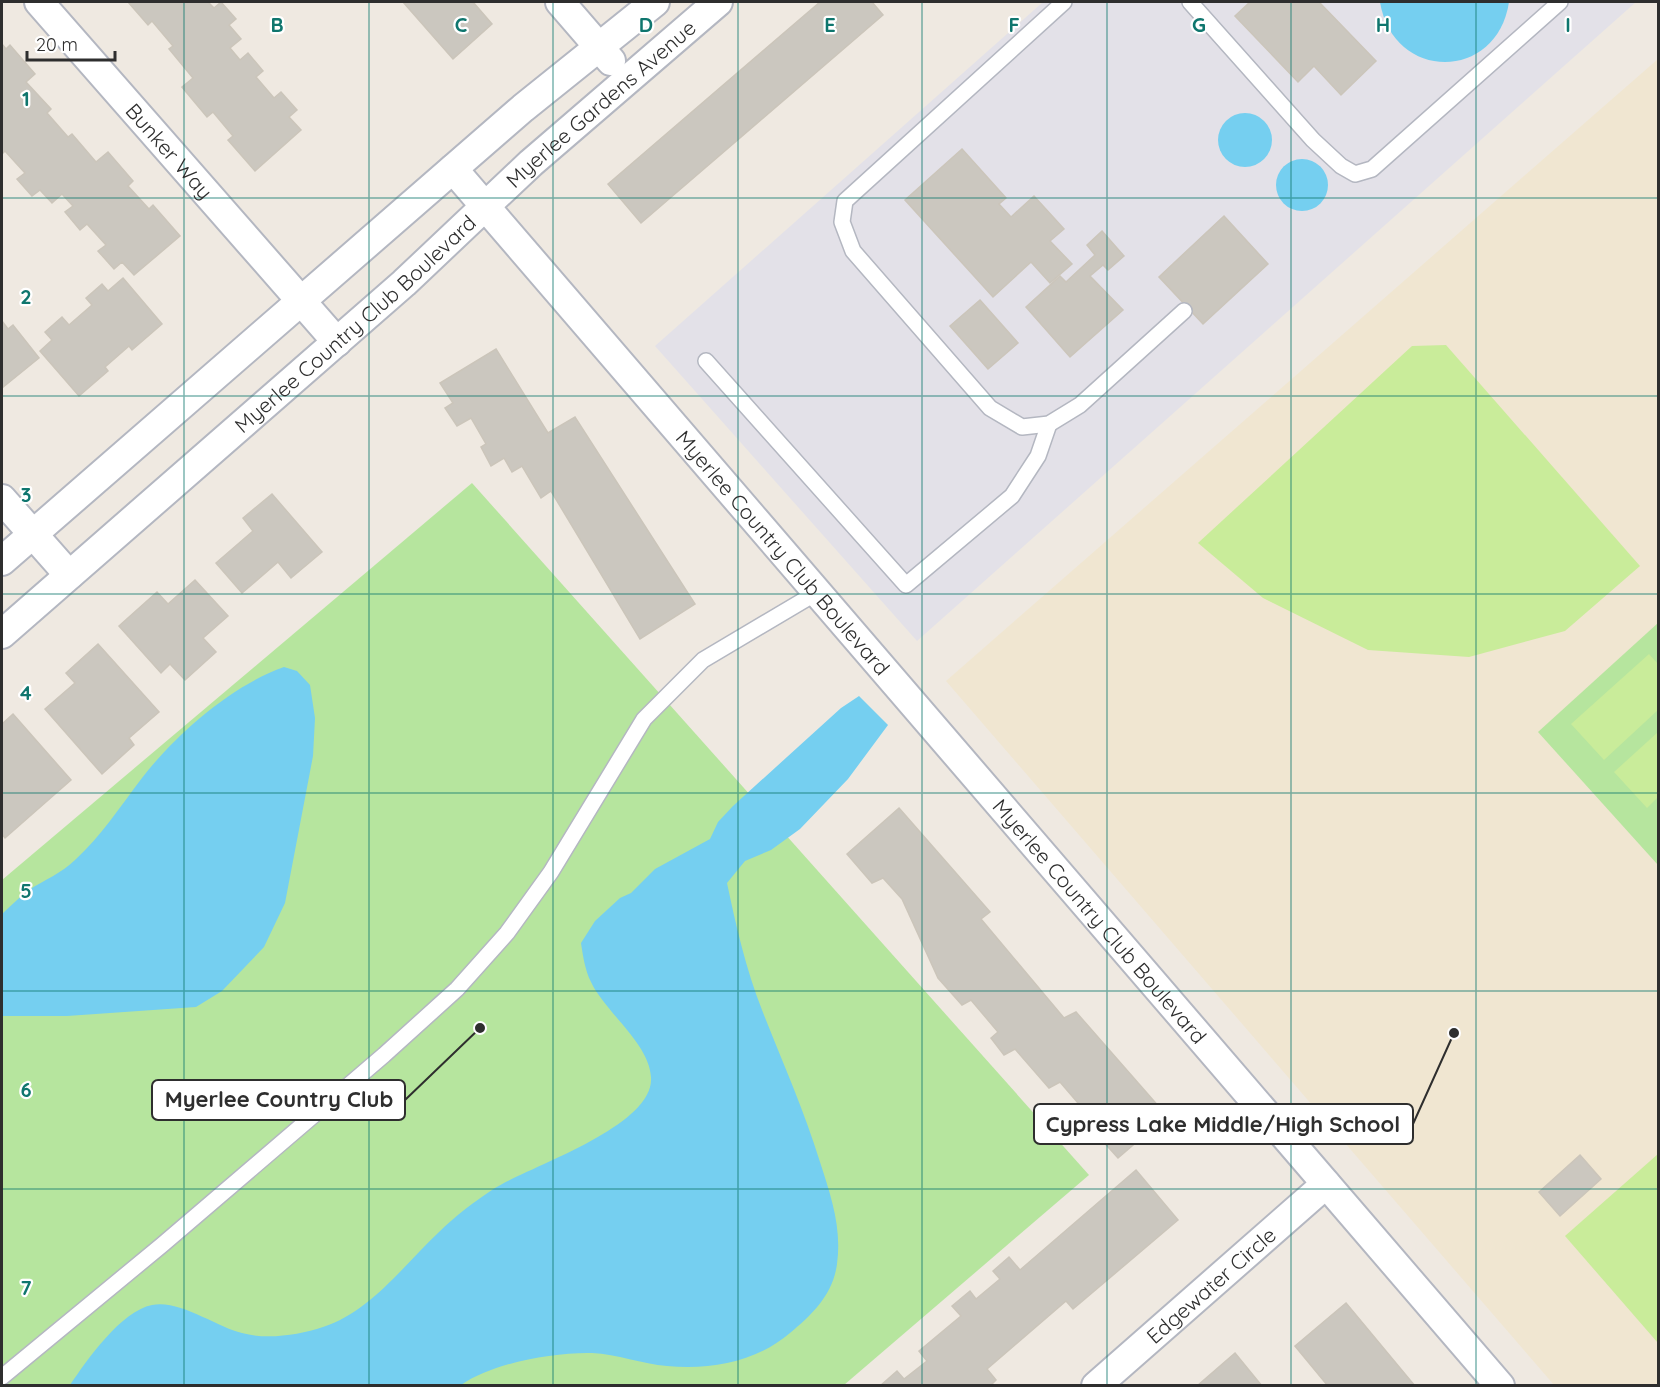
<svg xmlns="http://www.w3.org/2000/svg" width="1660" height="1387" font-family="Quicksand,sans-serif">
  <rect width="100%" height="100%" fill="#efe9e1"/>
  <path fill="#e3e1e8" d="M1043,2H1636L917,641L655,346Z"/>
  <path fill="#f0e6d1" d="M1658,59V1385H1554L946,681Z"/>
  <g fill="#b6e59e">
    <path d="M472,483L1089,1175L844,1385H2V880Z"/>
    <path d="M1658,623V865L1538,732Z"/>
  </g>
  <g fill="#c9ec9a">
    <path d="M1446,345L1640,566L1565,631L1469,657L1368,650L1263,598L1198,543L1412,346Z"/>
    <path d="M1649,654L1658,664V710L1604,760L1571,724Z"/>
    <path d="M1658,732V797L1647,808L1614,772Z"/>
    <path d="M1658,1154V1343L1565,1236Z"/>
  </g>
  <g fill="#75cff0">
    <path d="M1380,2H1509C1497,82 1393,82 1380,2Z"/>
    <circle cx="1245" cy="140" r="27"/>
    <circle cx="1302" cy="185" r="26"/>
    <path d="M284,667L297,671L310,685L315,718L313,756L285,903L264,947L222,991L196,1007L67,1016H2V914C11,906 19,897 29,890C44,880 62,873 75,860C101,836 120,807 142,778C175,735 232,685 284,667Z"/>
    <path d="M859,696L888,725L848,779L800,829L771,850L745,861L727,883C736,926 746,969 762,1010C782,1061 804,1110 820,1162C831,1196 842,1228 837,1264C833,1294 813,1314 790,1333C756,1362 711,1370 667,1366C642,1364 617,1354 592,1353C553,1352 493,1363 461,1385H70C87,1360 121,1311 152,1305C179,1299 217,1327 242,1333C267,1340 299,1335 323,1327C370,1312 403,1266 438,1233C455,1216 475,1201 495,1188C531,1166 655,1126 651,1077C649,1043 605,1012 591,982C585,970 583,956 581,943L595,921L620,898L631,893L655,869L710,839L718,822L733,806L841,708Z"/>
  </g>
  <g fill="#cbc7bf" stroke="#cbc5ba" stroke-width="1.5">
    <path d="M128,2H208L214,8L221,2L236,19L229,25L241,39L230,48L240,60L248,53L263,71L256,77L274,98L281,92L297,110L289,117L301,130L255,171L228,140L233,136L213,112L207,117L182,87L193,78L169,49L173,46L152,21L148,25Z"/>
    <path d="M403,2H473L492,24L453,59Z"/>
    <path d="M820,2H872L883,15L641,223L608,184Z"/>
    <path d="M1250,2H1319L1376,61L1341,95L1314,66L1298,82L1235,16Z"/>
    <path d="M2,44L6,49L10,45L35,74L26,82L51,109L47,113L68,137L72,134L96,162L108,152L133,181L128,186L149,209L153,205L180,236L134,275L122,262L114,269L98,251L106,245L87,224L80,230L65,212L73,206L62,194L52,203L40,190L32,196L17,179L25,173L5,151L2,154Z"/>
    <path d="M962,149L1006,198L999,204L1011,217L1034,196L1064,229L1050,241L1072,264L1050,283L1031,262L993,297L905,200Z"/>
    <path d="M1224,216L1268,264L1203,324L1159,277Z"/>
    <path d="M1102,231L1124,256L1108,270L1103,265L1090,276L1123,310L1070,357L1026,307L1060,276L1066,282L1095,255L1087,245Z"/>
    <path d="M123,278L162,324L132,350L129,346L105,367L108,371L79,396L40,351L52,340L45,332L62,317L69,325L92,305L86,298L102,284L108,291Z"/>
    <path d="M980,300L1018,343L988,369L950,326Z"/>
    <path d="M2,321L8,329L13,325L39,358L2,388Z"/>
    <path d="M496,349L548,433L575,417L695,604L640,639L551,491L541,498L522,466L512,472L504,458L491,466L481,447L486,444L471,418L457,426L445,408L453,403L440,383Z"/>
    <path d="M272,494L322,552L291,578L278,562L242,593L216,563L253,531L243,518Z"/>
    <path d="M195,580L228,616L203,638L216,652L185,680L170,664L161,673L119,626L157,592L168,604Z"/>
    <path d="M98,644L159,712L129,738L134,745L102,774L45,709L75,683L66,673Z"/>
    <path d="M13,714L71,780L5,838L2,834V724Z"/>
    <path d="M899,808L990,912L981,919L1064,1018L1076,1012L1167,1116L1118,1158L1091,1128L1096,1124L1060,1082L1049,1088L1015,1049L1004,1055L991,1038L998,1032L971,1000L962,1005L938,978L902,899L883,878L872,883L847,854Z"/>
    <path d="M1580,1155L1601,1179L1560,1216L1539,1192Z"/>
    <path d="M1136,1170L1178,1220L1073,1309L1066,1301L987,1369L996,1380L990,1386H880L897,1371L904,1379L927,1361L919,1351L961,1316L952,1306L970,1291L976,1299L1000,1279L993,1271L1009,1257L1020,1270Z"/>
    <path d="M1346,1303L1415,1386H1328L1295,1346Z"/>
    <path d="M1235,1353L1262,1386H1197Z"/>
  </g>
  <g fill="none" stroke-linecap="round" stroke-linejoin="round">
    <g stroke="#b4b7c1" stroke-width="18">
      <g id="service">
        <path d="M1064,2L845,201L842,222L853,251L990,408L1022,427L1049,424L1080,405L1184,311"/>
        <path d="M1190,2L1313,140L1341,166L1355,174L1372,169L1560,2"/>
        <path d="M706,361L906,585L1012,496L1038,456L1049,424"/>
        <path d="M2,1377L162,1245L384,1055L457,989L507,933L551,872L644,719L703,660L816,593"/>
      </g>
    </g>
    <g stroke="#b4b7c1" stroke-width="32">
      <g id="minor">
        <path id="s1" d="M39,2L337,342"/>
        <path d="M560,2L611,61"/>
        <path id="s2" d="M453,169L1500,1386"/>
        <path d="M2,499L69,575"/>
        <path d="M2,561L523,108L655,2"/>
        <path id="s3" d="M2,634L404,283L531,163L718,2"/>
        <path id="s4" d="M1096,1386L1326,1184"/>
      </g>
    </g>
    <use href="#service" stroke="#fff" stroke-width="15"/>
    <use href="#minor" stroke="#fff" stroke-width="28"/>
  </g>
  <path fill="none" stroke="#0f766e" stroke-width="1.5" stroke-opacity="0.55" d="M184,2V1386M369,2V1386M553,2V1386M738,2V1386M922,2V1386M1107,2V1386M1291,2V1386M1476,2V1386M2,198H1658M2,396H1658M2,594H1658M2,793H1658M2,991H1658M2,1189H1658"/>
  <g text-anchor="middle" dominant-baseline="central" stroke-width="4.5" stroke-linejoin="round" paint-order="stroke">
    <g font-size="21" fill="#2e2e2e" stroke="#fff">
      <text stroke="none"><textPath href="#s3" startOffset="800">Myerlee Gardens Avenue</textPath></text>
      <text stroke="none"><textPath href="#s1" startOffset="198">Bunker Way</textPath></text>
      <text stroke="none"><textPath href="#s3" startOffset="470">Myerlee Country Club Boulevard</textPath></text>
      <text stroke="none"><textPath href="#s2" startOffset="506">Myerlee Country Club Boulevard</textPath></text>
      <text stroke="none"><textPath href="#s2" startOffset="992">Myerlee Country Club Boulevard</textPath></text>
      <text stroke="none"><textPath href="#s4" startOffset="153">Edgewater Circle</textPath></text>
    </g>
  </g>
  <g font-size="20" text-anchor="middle" font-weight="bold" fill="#0f766e" stroke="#fff" stroke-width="4.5" stroke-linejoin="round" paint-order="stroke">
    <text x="277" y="32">B</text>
    <text x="461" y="32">C</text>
    <text x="646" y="32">D</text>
    <text x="830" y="32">E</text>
    <text x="1014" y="32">F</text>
    <text x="1199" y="32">G</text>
    <text x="1383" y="32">H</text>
    <text x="1568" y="32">I</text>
    <text x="26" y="106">1</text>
    <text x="26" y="304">2</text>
    <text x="26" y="502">3</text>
    <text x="26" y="700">4</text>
    <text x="26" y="898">5</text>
    <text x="26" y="1097">6</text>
    <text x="26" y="1295">7</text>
  </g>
  <path fill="none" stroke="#2e2e2e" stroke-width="2" d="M480 1028L405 1100M1454 1033L1413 1124"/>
  <g fill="#2e2e2e" stroke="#fff" stroke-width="2">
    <circle cx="480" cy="1028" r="6"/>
    <circle cx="1454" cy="1033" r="6"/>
  </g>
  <g fill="#fff" stroke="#2e2e2e" stroke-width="2">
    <rect x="152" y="1080" width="253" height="40" rx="6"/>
    <rect x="1034" y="1104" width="379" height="40" rx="6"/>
  </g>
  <g font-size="22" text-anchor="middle" font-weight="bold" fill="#2e2e2e">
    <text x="279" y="1107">Myerlee Country Club</text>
    <text x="1223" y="1132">Cypress Lake Middle/High School</text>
  </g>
  <rect width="1660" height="1387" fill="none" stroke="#2e2e2e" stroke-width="6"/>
  <path d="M27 51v9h88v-9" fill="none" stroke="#2e2e2e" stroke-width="3"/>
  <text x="36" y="51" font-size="18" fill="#2e2e2e" stroke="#ffffff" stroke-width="4.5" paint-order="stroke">20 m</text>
</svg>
